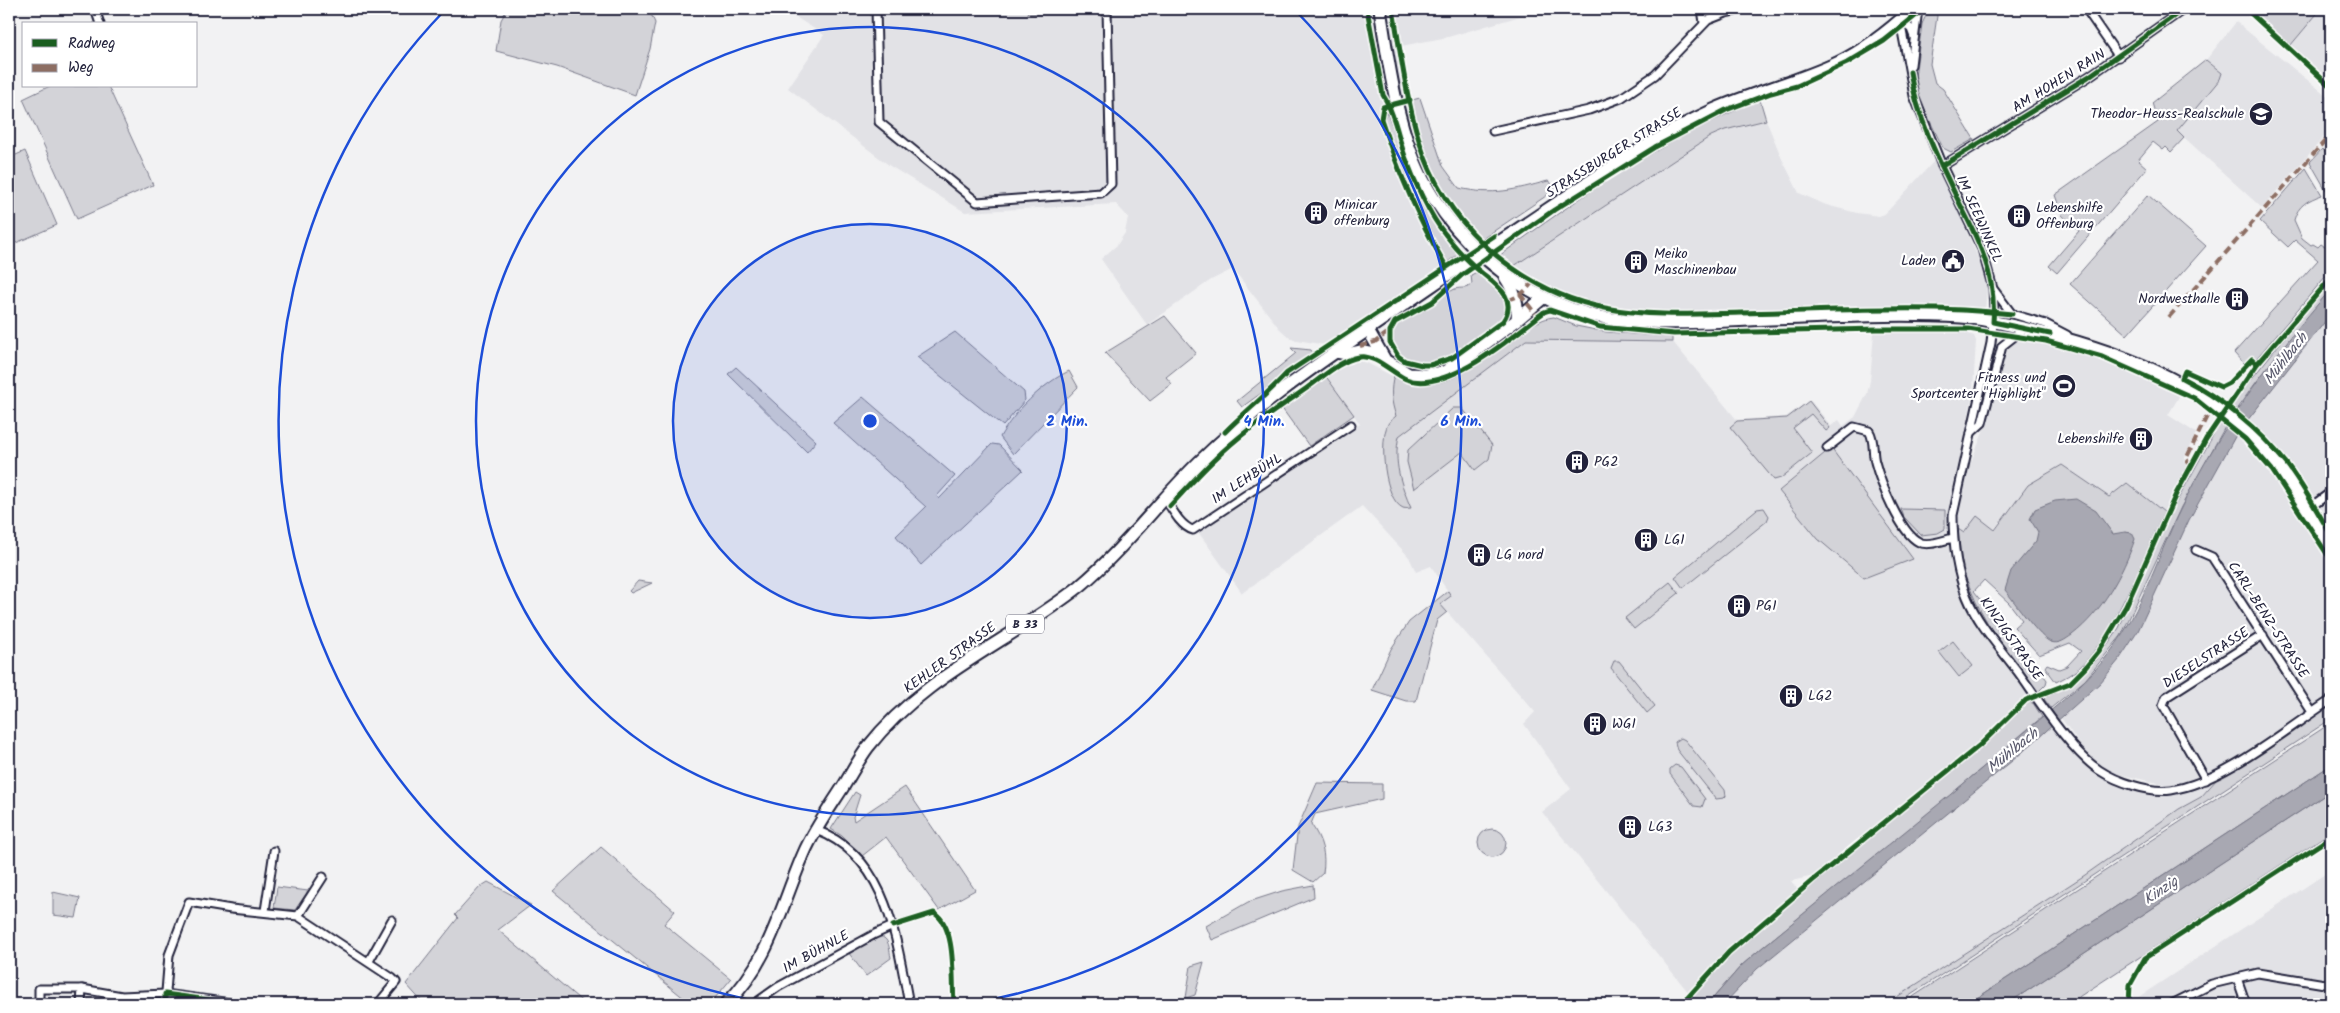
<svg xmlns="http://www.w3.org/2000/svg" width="2340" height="1013" font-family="Kalam,sans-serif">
  <rect width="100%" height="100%" fill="#f2f2f3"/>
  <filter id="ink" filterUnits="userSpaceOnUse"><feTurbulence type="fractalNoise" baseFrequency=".02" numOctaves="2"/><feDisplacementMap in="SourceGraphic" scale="10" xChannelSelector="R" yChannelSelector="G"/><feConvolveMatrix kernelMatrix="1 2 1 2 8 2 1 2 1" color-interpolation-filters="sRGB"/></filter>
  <g filter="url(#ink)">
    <g fill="#e2e2e6">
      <path d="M783,9H1545L1448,37L1401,46L1415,121L1425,155L1442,189L1461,217L1482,239L1326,345L1291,339L1279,328L1233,269L1211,280L1147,325L1101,259L1117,245L1125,233L1128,217L1116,204L965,212L890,166L788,88L824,35Z"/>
      <path d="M2321,9L2331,17V83L2290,46Z"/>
      <path d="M2236,22L2331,99V129L2262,208L2177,131L2222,73L2206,60Z"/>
      <path d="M1766,120L1782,159L1799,193L1826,205L1857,213L1879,216L1885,214L1935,160L1984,271L1987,287L1985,310L1925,307L1733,312L1641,311L1584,301L1557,290L1514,266L1711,136L1725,130Z"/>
      <path d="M2331,314V705L2217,779L2201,797L2179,809L2085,875L1886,1004H1724L1757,969L2052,726L2074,754L2094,772L2117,786L2142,793L2169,794L2163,784L2113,773L2098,766L2086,753L2061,718L2100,683L2119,660L2138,631L2189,520L2236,435Z"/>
      <path d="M1874,332L1965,333L1974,336L1976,341L1973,390L1966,431L1949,505V554L1958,588L1975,622L2029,695L1992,727L1981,742L1968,753L1814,876L1791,881L1798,890L1721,956L1689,993L1542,812L1571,789L1524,724L1535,712L1440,604L1451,596L1431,566L1416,572L1409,557L1362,506L1242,593L1199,533L1360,424L1327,377L1346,364L1356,361L1367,363L1402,381L1414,384H1429L1441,382L1462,374L1496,351L1526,340L1673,342L1737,420L1786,417L1810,400L1831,426L1839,420L1843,426L1855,417L1867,394L1870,381Z"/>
      <path d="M2018,339L2037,340L2102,359L2180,395L2168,415L2196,433L2185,456L2184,461L2188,466L2164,512L2128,483L2109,497L2062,465L2028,485L1994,530L1964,533L1958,529L1961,499L1968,469L1982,435L2005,348Z"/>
      <path d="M2331,870V1004H2129L2131,1002Z"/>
    </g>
    <g fill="#d3d3d8" stroke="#7a7a8a">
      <path d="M507,9H642L652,16L655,23L650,49L635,95L557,67L496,51L501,20Z"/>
      <path d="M1027,9H1070L1068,12L1028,14Z"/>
      <path d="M1929,9H1935L1937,16L1930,64L1935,83L1943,89L1974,139L1951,152L1943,148L1917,94L1915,77L1922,24Z"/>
      <path d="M2250,9H2321L2290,46Z"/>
      <path d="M2206,60L2222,73L2220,79L2177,131L2184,138L2171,152L2166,147L2163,150L2153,142L2138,160L2147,168L2057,273L2049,266L2079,231L2062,215L2055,195L2158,122L2152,103Z"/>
      <path d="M50,86H108L153,185L77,219L23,99Z"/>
      <path d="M1420,98L1443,166L1459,188C1494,196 1514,190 1548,181L1558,188L1482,239C1443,199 1420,156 1412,100Z"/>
      <path d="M1760,100L1766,120L1725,130L1711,136L1514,266L1499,256C1581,196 1665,138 1760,100Z"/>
      <path d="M1387,113L1415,186L1434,223L1459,254L1446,263C1420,217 1400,169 1384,119Z"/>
      <path d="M2322,149L2331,157V186L2326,190L2310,162Z"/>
      <path d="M25,151L57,225L9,246V158Z"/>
      <path d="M2306,168L2322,195C2308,200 2298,205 2294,220L2302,238L2311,245L2313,244L2318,247L2321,244L2324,246L2331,244V270L2255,360L2251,358L2243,363L2234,353L2318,260L2295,240L2288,247L2260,221Z"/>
      <path d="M2148,195L2206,246L2127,335L2070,284Z"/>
      <path d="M1477,272C1496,285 1514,295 1500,321L1447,358C1436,362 1426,365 1414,362C1403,359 1395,353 1392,342C1391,336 1391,329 1395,324C1402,317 1414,315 1423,311C1434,305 1443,294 1455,289C1461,287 1466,290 1472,284L1471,275Z"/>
      <path d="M2331,280V289L2260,377L2235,411L2229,407Z"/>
      <path d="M1165,316L1196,353L1166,377L1172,384L1150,401L1105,353Z"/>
      <path d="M1554,317L1576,326L1606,332L1672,337V342L1526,340L1399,436C1393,462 1401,485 1411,508C1408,508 1406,509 1403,508C1384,500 1379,440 1388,424C1389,421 1393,419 1396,416C1391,402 1390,390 1394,375C1435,403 1481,362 1514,339C1526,330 1539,318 1554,317Z"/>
      <path d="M955,332L1024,392L1025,400L1003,426L917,357Z"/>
      <path d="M1291,348L1311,350L1313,353L1284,371L1271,386L1242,407L1237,401L1296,353Z"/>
      <path d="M736,367L816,441L807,452L728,374Z"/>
      <path d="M1069,371L1078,387L1013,454L1000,437C1014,412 1042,384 1069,371Z"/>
      <path d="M1325,375L1354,415L1309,446L1281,407Z"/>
      <path d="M863,397L955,476L937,496L939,499L992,444L999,445L1023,470L921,565L896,536L926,507L833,423Z"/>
      <path d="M1809,401L1830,428L1826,431L1811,414L1793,428L1812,453L1781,478L1774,480L1730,427L1737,421L1787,418Z"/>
      <path d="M1453,408H1462L1492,445L1489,459L1475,470L1462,452L1414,489L1407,462L1408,450Z"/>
      <path d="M2221,421L2226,425L2181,507L2121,636L2085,680L2051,708L2044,699L2050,693L2072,686L2096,661L2119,628L2170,514Z"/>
      <path d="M1831,448L1913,559L1864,578L1818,539L1779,491Z"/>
      <path d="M2062,465L2109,497L2127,483L2164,512C2143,557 2114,635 2079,668C2072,674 2064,678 2056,682L2045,667L2047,664L2059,669L2067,666L2081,651L2070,643L2039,655L2014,627L2022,620L2009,603L1984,580L1974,591L1987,607L1984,609L2022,655L2027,653L2047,680L2046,684L2038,692L1991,629L1976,602L1962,569L1958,529L1964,533L1977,516L1995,530L2028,485Z"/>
      <path d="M1764,508L1769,516L1767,521L1683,588L1675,577L1757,509Z"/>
      <path d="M1901,509L1945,510V529L1938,533L1921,535L1904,517Z"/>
      <path d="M638,581L652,583L631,593L629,591Z"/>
      <path d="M1670,582L1679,593L1634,629L1625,618Z"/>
      <path d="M1448,591L1451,596L1440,604L1447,612L1437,620L1416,701H1406L1372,690L1391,649L1409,622Z"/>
      <path d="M1953,641L1973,666L1959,677L1939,652Z"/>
      <path d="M1614,661H1619L1655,706L1647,713L1611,668Z"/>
      <path d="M2028,702L2033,703L2042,717L1935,808L1764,946L1741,966L1708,1004H1687L1734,950L1750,936L1939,782L1992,738Z"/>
      <path d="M2331,705V719L1897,1004H1886L2085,875L2179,809L2201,797L2217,779Z"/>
      <path d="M2331,723V765L1968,1004H1902Z"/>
      <path d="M1681,738L1685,740L1725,790L1726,796L1724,798L1716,799L1677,750L1675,742Z"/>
      <path d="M1675,765L1681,767L1705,799L1702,807L1694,806L1670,774V769Z"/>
      <path d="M1317,783L1382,784V799L1315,814L1311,824C1322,840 1326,854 1323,873L1313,882L1293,870L1298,827Z"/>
      <path d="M905,787L975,890L939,910L886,837L862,856L842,836L831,829L855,792L860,795L853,817L854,821Z"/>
      <path d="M2331,791V832L2068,1004H2007Z"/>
      <circle cx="1492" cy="843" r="14"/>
      <path d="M601,847L675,911L664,924L731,979L710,1004H691L553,891Z"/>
      <path d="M488,882L531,905L498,930L585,1004H424L406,984L458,918L455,915L480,887Z"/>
      <path d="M1313,885L1314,897L1212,940L1206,926L1248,902L1282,891Z"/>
      <path d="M277,887L308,891L295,910L274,908Z"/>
      <path d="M53,892L80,898L76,918L53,915Z"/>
      <path d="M879,936C890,938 889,949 891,958L866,976L848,952Z"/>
      <path d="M1204,962L1195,995L1186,998L1191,966Z"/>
    </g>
    <g fill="#a8a8b2" stroke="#727282">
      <path d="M2331,289V314L2236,435L2189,520L2138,631L2119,660L2100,683L2018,756L1757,969L1724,1004H1708L1741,966L1764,946C1846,878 1930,813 2011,744C2045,714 2084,687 2111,651C2141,612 2159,553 2181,508C2221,427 2272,356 2331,289Z"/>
      <path d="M2076,499L2096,511L2113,534L2125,532L2132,533L2135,539C2123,574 2102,612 2072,635C2066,639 2059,645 2051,642C2040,639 2014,601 2005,590L2011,571L2036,541L2038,532L2030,519L2035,509L2055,501Z"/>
      <path d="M2331,765V791L2007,1004H1968Z"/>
    </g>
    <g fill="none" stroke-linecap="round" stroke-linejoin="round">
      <g stroke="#22223b" stroke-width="11">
        <g id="minor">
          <path d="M95,9L100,24"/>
          <path d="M876,9L879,122L977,202L1101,193L1111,184L1107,9"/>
          <path d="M1702,9L1704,23"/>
          <path d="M1904,9L1900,20L1914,96L1942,166L1982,249L1993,289L1994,312L1991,343L1953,515C1953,543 1956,571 1967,597C1978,624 2000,648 2018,672C2039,701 2070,750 2099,770C2117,782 2150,793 2171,790C2224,782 2286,729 2331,700"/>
          <path d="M2086,9L2119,57"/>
          <path d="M1900,20L1911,29L1914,37"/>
          <path d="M1911,65L1918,9"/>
          <path d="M1493,131L1589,110L1621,98L1655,75L1708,20L1726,13L1744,9"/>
          <path d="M1942,166L2088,77L2184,9"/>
          <path d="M1994,290L2012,314L2046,324L2067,335"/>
          <path d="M1971,433L1982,423L2002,346L2025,328"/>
          <path d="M1827,448L1854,427L1869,431C1875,440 1872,452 1875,462C1880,481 1900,533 1919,542C1928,547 1944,540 1953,538"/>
          <path d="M1165,498C1172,509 1180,526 1193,530L1351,425"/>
          <path d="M2308,509L2331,492"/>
          <path d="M2196,550L2212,557L2312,712"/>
          <path d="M2206,780L2163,705L2166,697L2263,635"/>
          <path d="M816,830C888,857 896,939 909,1004"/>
          <path d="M265,911L274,851"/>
          <path d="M298,916L323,877"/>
          <path d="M369,961L392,920"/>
          <path d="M2237,978L2246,1004"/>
          <path d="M39,1004V989H82L122,996L165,994L238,1004"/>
          <path d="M81,1004L82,989"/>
          <path d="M165,1004L169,955L189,902L231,909L298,916L392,978L396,982L378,1004"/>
          <path d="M754,1004L778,987L875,934L893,926"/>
          <path d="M2172,1004L2212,984L2258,973L2331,985"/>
        </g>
      </g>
      <g stroke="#22223b" stroke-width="14">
        <g id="secondary">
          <path d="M1498,242C1568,196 1638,144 1714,109C1755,91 1798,81 1838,62C1866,49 1890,29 1912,9"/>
          <path d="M1368,330L1457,269"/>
        </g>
      </g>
      <g stroke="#22223b" stroke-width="15">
        <g id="primary">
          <path d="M1380,9C1390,71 1398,142 1433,197C1470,255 1525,298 1592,315C1644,328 1716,321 1770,319C1834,317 1898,313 1961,317C1984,319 2006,324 2028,329C2109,348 2198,379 2257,441C2287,472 2309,510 2331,547"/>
          <path d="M1505,277C1514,291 1519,303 1517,320"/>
          <path d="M1336,352L1347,354L1360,351L1374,354L1409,374L1425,375L1444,372L1462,361L1517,320L1543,298"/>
          <path d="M726,1004C769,963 781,906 804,853C814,830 829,809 843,787C851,774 859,759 868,747C924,675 1011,641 1080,586C1124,549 1158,502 1199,462C1251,411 1308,370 1368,330L1384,358"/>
        </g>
      </g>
      <use href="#minor" stroke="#fff" stroke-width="7"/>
      <use href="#secondary" stroke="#fff" stroke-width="10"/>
      <use href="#primary" stroke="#fff" stroke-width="11"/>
      <g stroke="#22223b" stroke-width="14" stroke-linecap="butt">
        <path id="secondary-bridge" d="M1457,269L1498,242"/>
      </g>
      <use href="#secondary-bridge" stroke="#fff" stroke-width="10"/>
      <g stroke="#8d6e63" stroke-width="4" stroke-dasharray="8 4" stroke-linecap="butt">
        <path d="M2204,9L2208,11L2226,9"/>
        <path d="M1520,294L1538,317"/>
        <path d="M1508,300C1520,297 1527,290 1534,280"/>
        <path d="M2169,317L2331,134"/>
        <path d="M1360,346L1375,342L1390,331"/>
        <path d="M2192,465L2186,459L2211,408"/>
      </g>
      <g stroke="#fff" stroke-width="8">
        <g id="cycleway">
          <path d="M1367,9L1383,95C1395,114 1398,138 1406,159C1414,181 1430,216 1445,234C1454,246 1464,257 1476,268C1491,282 1520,296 1503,321L1452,358L1430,365H1422L1405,361L1398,356L1390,342V331L1395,322L1432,302L1462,275L1554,210L1655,147L1726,110L1771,93L1797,86L1847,63L1884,41L1924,9"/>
          <path d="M1393,9C1401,55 1408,112 1424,155C1453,232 1524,292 1605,308C1650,317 1696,314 1742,313C1832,311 1923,304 2012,314"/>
          <path d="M2246,9L2331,87"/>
          <path d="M1910,72C1917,117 1938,159 1958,200C1978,239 1997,276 1993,322L2050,334"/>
          <path d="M1410,100L1383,107L1381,119C1398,171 1418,219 1446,266"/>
          <path d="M1942,166L2088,77L2184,9"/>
          <path d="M2255,362L2252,359L2229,383L2221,387L2185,371L2182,378C2221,398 2259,429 2286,463C2303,485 2317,511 2331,535"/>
          <path d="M1225,432C1245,412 1268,394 1287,373L1494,236"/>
          <path d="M1170,506C1185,490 1199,474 1215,459C1242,432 1276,410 1307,388C1323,377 1339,361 1359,357C1375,354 1392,373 1406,379C1447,395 1514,335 1544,312L1550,310L1600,327L1674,334L1877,329H1968L2046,341L2102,357L2194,398L2245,439L2272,470L2331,560"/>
          <path d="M893,926L934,913C957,926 952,980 954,1004"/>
          <path d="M165,1004V994L238,1004"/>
          <path d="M1682,1004L1729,952L1812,881L1980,745L2026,700L2070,683L2085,668L2099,651L2126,606L2176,494L2206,439L2257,364L2331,278"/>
          <path d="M2129,1004L2130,985L2145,958L2331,837"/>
        </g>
      </g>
      <use href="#cycleway" stroke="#1b5e20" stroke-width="5"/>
    </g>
  </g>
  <circle cx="870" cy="421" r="197" fill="#1d4ed8" fill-opacity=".12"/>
  <g fill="none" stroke="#1d4ed8" stroke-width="2.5">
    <circle cx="870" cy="421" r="197"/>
    <circle cx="870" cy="421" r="394"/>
    <path d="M772 1004A591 591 0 0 1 445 10M1295 10A591 591 0 0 1 968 1004"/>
  </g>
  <defs>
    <g id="school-disc" transform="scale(1.25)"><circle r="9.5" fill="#22223b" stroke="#fff"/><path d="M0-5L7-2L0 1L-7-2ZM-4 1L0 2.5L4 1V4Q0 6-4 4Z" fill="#fff"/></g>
    <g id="building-disc" transform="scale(1.25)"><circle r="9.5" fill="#22223b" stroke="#fff"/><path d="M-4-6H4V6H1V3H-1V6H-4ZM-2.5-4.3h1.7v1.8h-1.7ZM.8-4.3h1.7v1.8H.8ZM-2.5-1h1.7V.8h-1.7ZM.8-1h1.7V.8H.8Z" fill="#fff"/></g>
    <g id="civic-disc" transform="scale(1.25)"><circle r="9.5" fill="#22223b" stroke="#fff"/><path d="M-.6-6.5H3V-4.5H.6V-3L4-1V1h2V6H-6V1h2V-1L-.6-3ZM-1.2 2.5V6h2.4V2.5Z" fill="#fff"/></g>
    <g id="stadium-disc" transform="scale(1.25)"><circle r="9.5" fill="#22223b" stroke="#fff"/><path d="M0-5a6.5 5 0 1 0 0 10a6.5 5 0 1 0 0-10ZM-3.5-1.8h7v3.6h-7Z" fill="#fff"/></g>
  </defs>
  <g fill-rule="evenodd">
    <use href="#school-disc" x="2261" y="114"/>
    <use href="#building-disc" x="1316" y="213"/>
    <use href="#building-disc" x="2019" y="216"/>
    <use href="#civic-disc" x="1953" y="261"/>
    <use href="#building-disc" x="1636" y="262"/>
    <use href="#building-disc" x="2237" y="299"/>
    <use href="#stadium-disc" x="2064" y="386"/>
    <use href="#building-disc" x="2141" y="439"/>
    <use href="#building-disc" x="1577" y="462"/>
    <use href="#building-disc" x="1646" y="540"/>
    <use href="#building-disc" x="1479" y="555"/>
    <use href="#building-disc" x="1739" y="606"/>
    <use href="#building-disc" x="1791" y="696"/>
    <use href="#building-disc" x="1595" y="724"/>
    <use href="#building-disc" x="1630" y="827"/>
  </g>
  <g text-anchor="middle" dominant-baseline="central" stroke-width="4.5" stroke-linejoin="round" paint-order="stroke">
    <rect fill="#fff" stroke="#646476" stroke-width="1" x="1006" y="614.5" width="38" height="19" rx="4"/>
    <g font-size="12" font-weight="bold" fill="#22223b">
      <text x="1025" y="624">B 33</text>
    </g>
    <g font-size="14" fill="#22223b" stroke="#fff">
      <text transform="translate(2059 81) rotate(-32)">AM HOHEN RAIN</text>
      <text transform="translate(1614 153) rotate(-32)">STRASSBURGER STRASSE</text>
      <text transform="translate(1979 219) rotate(66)">IM SEEWINKEL</text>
      <text transform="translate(1247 479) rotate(-33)">IM LEHBÜHL</text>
      <text transform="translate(2268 620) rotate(57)">CARL-BENZ-STRASSE</text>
      <text transform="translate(2011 639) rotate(55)">KINZIGSTRASSE</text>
      <text transform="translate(950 658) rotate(-36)">KEHLER STRASSE</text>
      <text transform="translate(2206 658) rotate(-33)">DIESELSTRASSE</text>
      <text transform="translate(816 952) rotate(-29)">IM BÜHNLE</text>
    </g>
    <g font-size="14" fill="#22223b" stroke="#fff" text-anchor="start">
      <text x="2244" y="114" text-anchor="end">Theodor-Heuss-Realschule</text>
      <text x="1334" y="205">Minicar<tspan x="1334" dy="16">offenburg</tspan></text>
      <text x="2036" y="208">Lebenshilfe<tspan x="2036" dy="16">Offenburg</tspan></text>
      <text x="1654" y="254">Meiko<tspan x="1654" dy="16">Maschinenbau</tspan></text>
      <text x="1936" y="261" text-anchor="end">Laden</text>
      <text x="2220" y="299" text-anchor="end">Nordwesthalle</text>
      <text x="2046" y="378" text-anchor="end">Fitness und<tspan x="2046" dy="16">Sportcenter "Highlight"</tspan></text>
      <text x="2124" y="439" text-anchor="end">Lebenshilfe</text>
      <text x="1594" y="462">PG2</text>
      <text x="1664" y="540">LG1</text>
      <text x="1496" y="555">LG nord</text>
      <text x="1756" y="606">PG1</text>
      <text x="1808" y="696">LG2</text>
      <text x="1612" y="724">WG1</text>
      <text x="1648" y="827">LG3</text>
    </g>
    <g font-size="15" font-style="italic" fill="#58586b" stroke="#fff">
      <text transform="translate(2286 359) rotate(-52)">Mühlbach</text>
      <text transform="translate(2013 751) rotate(-39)">Mühlbach</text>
      <text transform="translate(2161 891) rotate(-34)">Kinzig</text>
    </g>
  </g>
  <circle cx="870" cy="421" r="8" fill="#1d4ed8" stroke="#fff" stroke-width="2.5"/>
  <g font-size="15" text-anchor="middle" font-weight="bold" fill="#1d4ed8" stroke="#fff" stroke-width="4.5" stroke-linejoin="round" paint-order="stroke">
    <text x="1067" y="426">2 Min.</text>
    <text x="1264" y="426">4 Min.</text>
    <text x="1461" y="426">6 Min.</text>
  </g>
  <rect width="2340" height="1013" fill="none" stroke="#fff" stroke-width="30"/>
  <rect x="15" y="15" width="2310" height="983" fill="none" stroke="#22223b" stroke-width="2" filter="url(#ink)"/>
  <rect x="22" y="22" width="175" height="65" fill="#ffffff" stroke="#a7a7b1"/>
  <rect x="32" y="39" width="25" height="8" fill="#1b5e20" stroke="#a7a7b1"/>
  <text x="68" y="48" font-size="15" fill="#22223b">Radweg</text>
  <rect x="32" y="64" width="25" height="8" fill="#8d6e63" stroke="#a7a7b1"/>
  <text x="68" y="72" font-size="15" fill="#22223b">Weg</text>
</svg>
